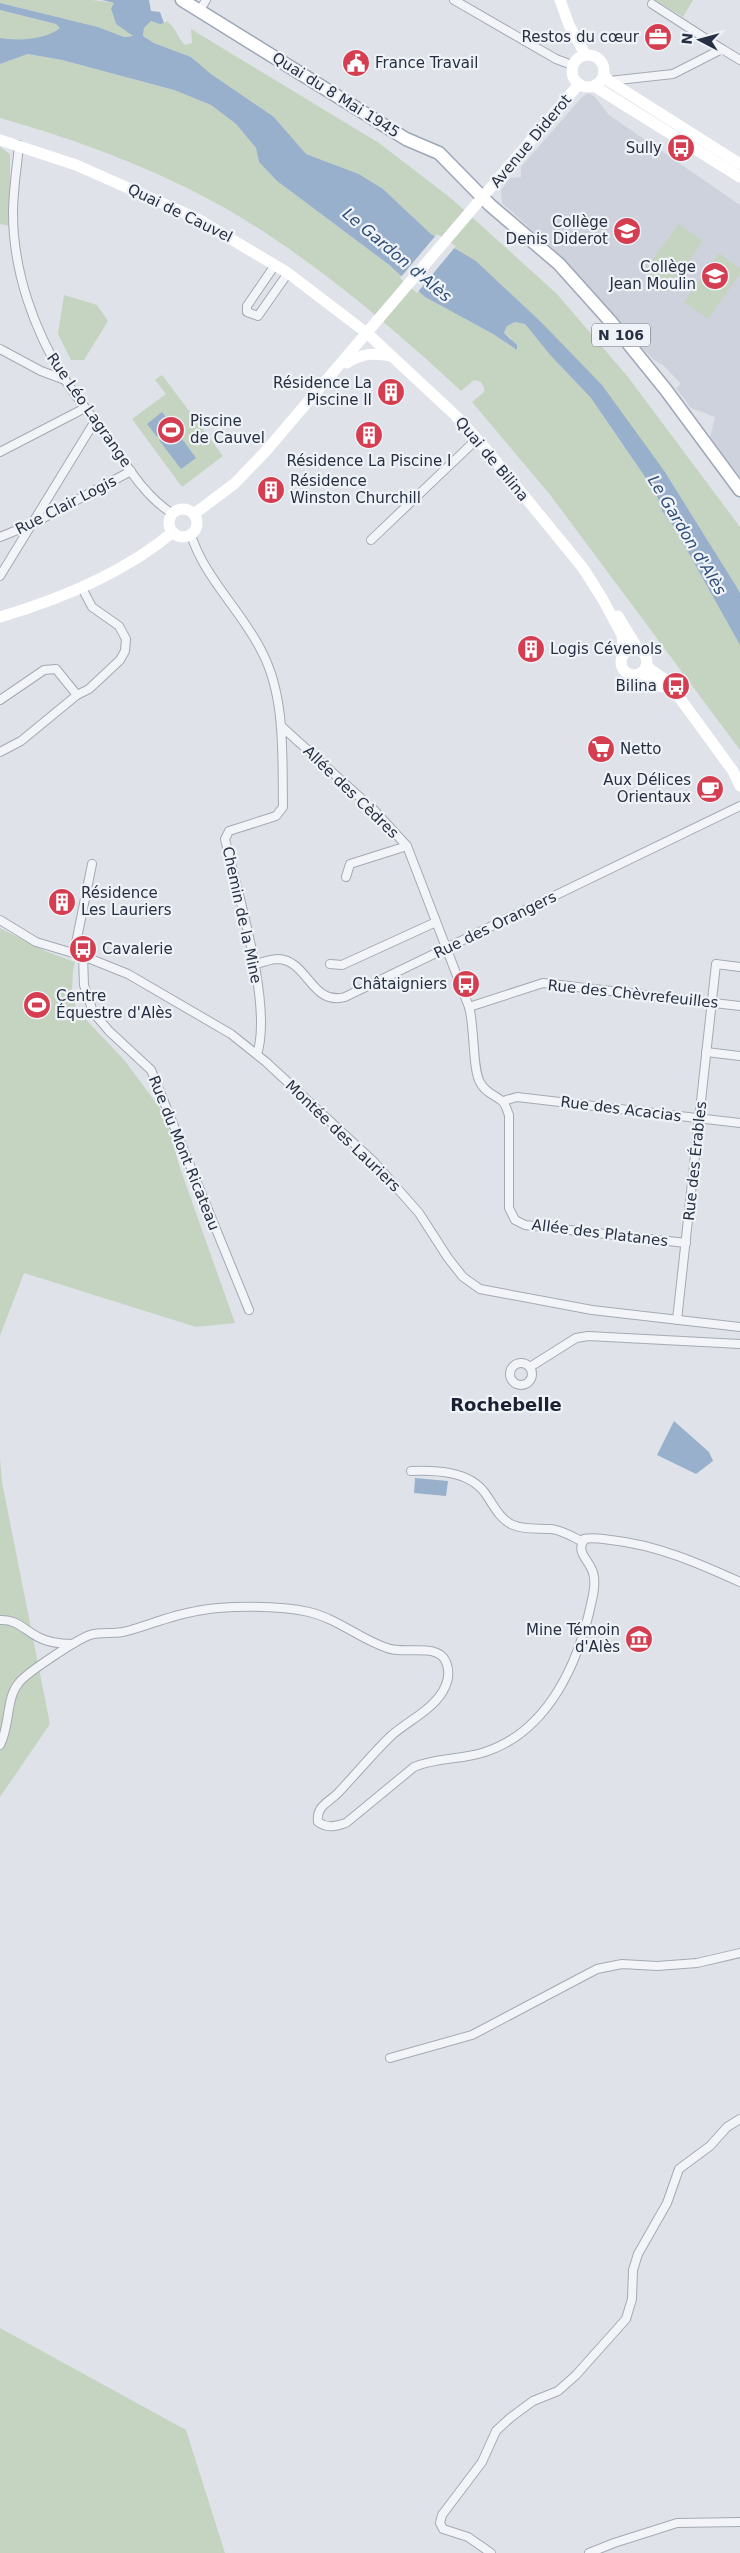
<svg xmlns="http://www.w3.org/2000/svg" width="740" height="2553" font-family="'DejaVu Sans',sans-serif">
  <rect width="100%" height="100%" fill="#dfe3e9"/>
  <path fill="#cdd2dc" d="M589,93L595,97L609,115L740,205V477L710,437L715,417L691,408L676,388L681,384L664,366L654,360L640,346L558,254L502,203L501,190L510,178L521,177V167L582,97Z"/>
  <g fill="#c5d4c0">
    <path d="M0,0H92L115,3L111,10L116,24L134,35L124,37L98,27L0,3Z"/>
    <path d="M655,0H693L683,17Z"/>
    <path d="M0,10L56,24L61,29C45,40 19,42 0,38Z"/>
    <path d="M151,21L164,23L167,21C178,30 176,36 185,45L192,43L191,29L379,143L452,199L557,294L628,377L740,527V593L665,472L540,321L476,261L431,234L383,189L359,174L306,154L274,117L211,74L191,57L154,43L143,36L144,28Z"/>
    <path d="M28,54L62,60L174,90L211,105L236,124L256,148L259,162L277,181L388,264L425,297L493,334L517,350L510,337L504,333L507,326L515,322L525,324L551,356L591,398L656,493L662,511L674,527L740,644V750L551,496L472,402L484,392V388L481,382L474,380L461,391C388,323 311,258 225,208C154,168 77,140 0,118V64Z"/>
    <path d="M0,147L10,154V226L0,224Z"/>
    <path d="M679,224L703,241L668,289L644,271Z"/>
    <path d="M719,253L740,269V274L708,319L684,302Z"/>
    <path d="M64,295L97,305L108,321L84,360H71L58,334Z"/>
    <path d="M162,375L223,456L182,487L132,419L166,394L155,380Z"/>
    <path d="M0,928L45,951L75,962L73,971L72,990L76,1009L125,1061L165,1115L180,1168L235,1323L196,1327L24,1273L0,1336Z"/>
    <path d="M0,1457L2,1482L50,1724L0,1797Z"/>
    <path d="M0,2328L186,2430L225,2553H0Z"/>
  </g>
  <g fill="#98b0cb">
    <path d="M102,0H149L151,11L160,12L164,23L160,24L151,21L144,28L143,36L154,43L191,57L211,74L274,117L306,154L359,174L383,189L431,234L476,261L540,321L602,385L665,472L736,586L740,593V645L674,527L662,511L656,493L591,398L551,356L525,324L515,322L507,326L504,333L517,345V350L493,334L425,297L388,264L277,181L259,162L256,148L236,124L211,105L174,90L62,60L28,54L0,64V38C19,41 45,40 60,28L56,24L0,10V3L98,27L124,37L133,36L116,24L111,9L114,3Z"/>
    <path d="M162,412L172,425L157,437L147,424Z"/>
    <path d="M174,428L196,458L181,469L159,440Z"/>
    <path d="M674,1421L709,1452L713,1461L696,1474L657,1455Z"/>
    <path d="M415,1478L448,1481L446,1496L414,1493Z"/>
  </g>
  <path fill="#dfe3e9" d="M437,234L456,246L417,293L400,278Z"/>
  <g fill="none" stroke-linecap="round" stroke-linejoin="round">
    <g stroke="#a4aab4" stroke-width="10">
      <g id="street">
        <path d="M454,0L556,59L572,65"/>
        <path d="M652,4L722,49"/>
        <path d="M200,10L206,0"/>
        <path d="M609,81L673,74L722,49L740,60"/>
        <path d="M19,145C17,167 13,191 13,213C13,271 34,330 64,378C77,399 93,417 107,437C126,464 144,496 173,514"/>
        <path d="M275,265L247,306V312L258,316L288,273"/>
        <path d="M0,349L41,371L65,380"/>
        <path d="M0,452L85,408"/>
        <path d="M191,535C205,579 242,611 262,652C286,698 282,757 283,807L276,816L229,831L225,839C237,891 273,1006 257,1054"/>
        <path d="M0,537L32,524L131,471"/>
        <path d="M371,540L477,439"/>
        <path d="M0,576L95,421"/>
        <path d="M0,700L44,670L56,669L77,695"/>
        <path d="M281,726L374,810L407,846L469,1007C475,1027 472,1072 481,1084C486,1093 495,1095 502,1101C506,1104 507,1111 509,1115V1208L515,1220L525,1225L686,1243"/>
        <path d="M0,752L21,741L77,695L89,689L120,660L125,651L126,639L119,626L92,607L82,588"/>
        <path d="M346,877L350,864L407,846"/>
        <path d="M0,920L36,942L83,956L128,974L231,1034L266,1062L374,1162L419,1213L448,1258L463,1277L480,1289L592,1310L740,1327"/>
        <path d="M74,953L92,864"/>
        <path d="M83,956L84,985L93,1012L109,1031L151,1070L249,1310"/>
        <path d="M254,964C262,963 270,959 278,959C308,960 311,1006 345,997L740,806"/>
        <path d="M330,964L342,965L436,922"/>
        <path d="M469,1007L543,983L740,1006"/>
        <path d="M706,1052L740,1056"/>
        <path d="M503,1101L517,1097L740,1123"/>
        <path d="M677,1320L716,964L740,967"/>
        <circle cx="521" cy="1374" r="11"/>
        <path d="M530,1367L576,1338L588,1336L740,1344"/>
        <path d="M411,1471C436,1470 469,1471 485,1493C493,1504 499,1519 513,1525C525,1530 538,1528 551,1529C562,1530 573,1537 583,1542"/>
        <path d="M0,1620C17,1619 24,1630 38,1637C49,1643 60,1644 72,1644"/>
        <path d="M0,1745C10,1726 6,1699 18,1684C24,1674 78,1639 90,1635C101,1631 115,1635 127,1631C149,1625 170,1616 192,1612C222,1605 279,1605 309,1612C338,1619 360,1639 387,1648C405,1655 438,1642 446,1662C450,1671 448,1682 443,1691C432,1710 408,1721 392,1735C373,1753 356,1774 338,1793C328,1803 316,1806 318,1822C328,1829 335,1826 346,1823L414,1767C437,1757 462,1760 485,1752C549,1731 579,1662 592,1600C594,1591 596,1578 592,1570C587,1558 576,1552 584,1539C593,1537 602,1539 611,1540C657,1545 698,1563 740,1582"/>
        <path d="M390,2058L472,2035L597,1969L622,1964L657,1966L697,1963L740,1953"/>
        <path d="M491,2553L468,2537L443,2529L440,2523L442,2515L482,2462L496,2431L510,2418L533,2401L558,2391L576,2375L626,2319L632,2299L633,2270L638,2254L667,2203L679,2169L710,2146L727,2127L740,2119"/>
        <path d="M589,2553L614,2543L677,2523L740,2522"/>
      </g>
    </g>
    <g stroke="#9ea7b6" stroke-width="15">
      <path id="primary" d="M182,0L406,139L439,153L490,205L559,264L611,322L666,390L740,490"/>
    </g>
    <use href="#street" stroke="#f2f4f7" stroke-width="8"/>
    <g stroke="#fff" stroke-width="11">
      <path d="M560,0L569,25L585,54"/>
      <circle cx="588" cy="71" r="16"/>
      <path d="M604,75L609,81L740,164"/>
      <path d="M594,86L740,177"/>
      <path d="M0,140L76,165L196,218L288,273L368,334L455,415L485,448L583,568L602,598L622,635L624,654"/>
      <path d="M347,363C362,353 373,353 391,356"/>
      <circle cx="183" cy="523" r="14"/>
      <path d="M194,514L234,484L265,452L579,84"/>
      <path d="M618,616L638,649"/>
      <path d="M0,617C61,599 124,573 173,532"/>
      <circle cx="634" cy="662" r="13"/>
      <path d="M646,666L668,682L733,771L740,786"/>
      <path d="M641,673L662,687"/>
    </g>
    <use href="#primary" stroke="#fff" stroke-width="12"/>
  </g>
  <defs>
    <g id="office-disc" transform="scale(1.4375)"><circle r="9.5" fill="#d53e50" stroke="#eff2f7"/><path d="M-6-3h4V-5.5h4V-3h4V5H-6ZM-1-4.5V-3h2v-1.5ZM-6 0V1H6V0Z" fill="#fff"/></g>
    <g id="civic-disc" transform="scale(1.4375)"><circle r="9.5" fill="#d53e50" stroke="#eff2f7"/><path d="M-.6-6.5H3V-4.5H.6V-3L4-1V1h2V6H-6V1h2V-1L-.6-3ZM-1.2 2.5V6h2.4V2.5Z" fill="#fff"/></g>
    <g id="bus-disc" transform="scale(1.4375)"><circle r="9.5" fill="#d53e50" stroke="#eff2f7"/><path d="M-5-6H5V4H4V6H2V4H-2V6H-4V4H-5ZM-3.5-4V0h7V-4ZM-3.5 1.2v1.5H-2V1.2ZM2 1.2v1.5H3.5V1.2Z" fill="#fff"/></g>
    <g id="school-disc" transform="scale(1.4375)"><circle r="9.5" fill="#d53e50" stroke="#eff2f7"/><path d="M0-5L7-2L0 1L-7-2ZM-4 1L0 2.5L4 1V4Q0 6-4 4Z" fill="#fff"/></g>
    <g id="building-disc" transform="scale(1.4375)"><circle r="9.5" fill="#d53e50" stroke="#eff2f7"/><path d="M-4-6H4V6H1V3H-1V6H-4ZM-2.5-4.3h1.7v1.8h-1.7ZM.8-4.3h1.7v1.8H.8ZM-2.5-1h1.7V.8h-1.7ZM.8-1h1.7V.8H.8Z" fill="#fff"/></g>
    <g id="stadium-disc" transform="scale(1.4375)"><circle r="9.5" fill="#d53e50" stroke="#eff2f7"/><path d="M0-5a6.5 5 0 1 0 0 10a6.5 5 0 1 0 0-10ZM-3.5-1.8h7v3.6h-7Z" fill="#fff"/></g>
    <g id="supermarket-disc" transform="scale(1.4375)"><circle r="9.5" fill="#d53e50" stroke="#eff2f7"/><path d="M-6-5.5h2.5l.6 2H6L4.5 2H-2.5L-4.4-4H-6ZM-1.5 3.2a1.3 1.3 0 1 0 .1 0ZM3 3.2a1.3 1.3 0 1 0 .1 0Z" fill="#fff"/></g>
    <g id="cafe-disc" transform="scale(1.4375)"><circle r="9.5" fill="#d53e50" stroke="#eff2f7"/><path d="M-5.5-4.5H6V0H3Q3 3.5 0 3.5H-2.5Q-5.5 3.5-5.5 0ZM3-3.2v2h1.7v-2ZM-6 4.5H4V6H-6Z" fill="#fff"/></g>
    <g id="museum-disc" transform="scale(1.4375)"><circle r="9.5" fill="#d53e50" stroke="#eff2f7"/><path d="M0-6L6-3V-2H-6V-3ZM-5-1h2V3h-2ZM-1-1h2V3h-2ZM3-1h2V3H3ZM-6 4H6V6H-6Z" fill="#fff"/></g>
  </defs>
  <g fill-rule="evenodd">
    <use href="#office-disc" x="658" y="37"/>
    <use href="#civic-disc" x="356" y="63"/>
    <use href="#bus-disc" x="681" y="148"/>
    <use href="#school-disc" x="627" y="231"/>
    <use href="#school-disc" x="715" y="276"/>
    <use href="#building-disc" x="391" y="392"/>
    <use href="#stadium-disc" x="171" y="430"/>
    <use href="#building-disc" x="369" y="435"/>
    <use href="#building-disc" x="271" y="490"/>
    <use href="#building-disc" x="531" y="649"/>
    <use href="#bus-disc" x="676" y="686"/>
    <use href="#supermarket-disc" x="601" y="749"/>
    <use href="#cafe-disc" x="710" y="789"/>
    <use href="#building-disc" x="62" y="902"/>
    <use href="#bus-disc" x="83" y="949"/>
    <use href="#bus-disc" x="466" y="984"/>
    <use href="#stadium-disc" x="37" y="1005"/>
    <use href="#museum-disc" x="639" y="1639"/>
  </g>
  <g text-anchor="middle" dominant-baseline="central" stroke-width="4.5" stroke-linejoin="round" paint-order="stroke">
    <rect fill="#eff2f7" stroke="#636a78" stroke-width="1" x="592" y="323.5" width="58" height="23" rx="4"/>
    <g font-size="14" font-weight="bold" fill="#273042">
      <text x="621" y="335">N 106</text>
    </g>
    <g font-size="15" fill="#273042" stroke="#eff2f7" text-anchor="end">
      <text x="639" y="37">Restos du cœur</text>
      <text x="375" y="63" text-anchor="start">France Travail</text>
      <text x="662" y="148">Sully</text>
      <text x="608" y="222">Collège<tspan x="608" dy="17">Denis Diderot</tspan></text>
      <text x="696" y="267">Collège<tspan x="696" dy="17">Jean Moulin</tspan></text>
      <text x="372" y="383">Résidence La<tspan x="372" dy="17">Piscine II</tspan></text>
      <text x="190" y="421" text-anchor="start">Piscine<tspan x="190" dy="17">de Cauvel</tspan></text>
      <text x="369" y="461" text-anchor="middle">Résidence La Piscine I</text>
      <text x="290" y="481" text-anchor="start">Résidence<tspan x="290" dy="17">Winston Churchill</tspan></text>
      <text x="550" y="649" text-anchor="start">Logis Cévenols</text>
      <text x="657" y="686">Bilina</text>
      <text x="620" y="749" text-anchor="start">Netto</text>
      <text x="691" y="780">Aux Délices<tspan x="691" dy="17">Orientaux</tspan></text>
      <text x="81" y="893" text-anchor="start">Résidence<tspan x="81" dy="17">Les Lauriers</tspan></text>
      <text x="102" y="949" text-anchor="start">Cavalerie</text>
      <text x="447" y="984">Châtaigniers</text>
      <text x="56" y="996" text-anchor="start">Centre<tspan x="56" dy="17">Équestre d'Alès</tspan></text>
      <text x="620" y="1630">Mine Témoin<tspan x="620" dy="17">d'Alès</tspan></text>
    </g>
    <g font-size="15" fill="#273042" stroke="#eff2f7">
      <text transform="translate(336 95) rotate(32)">Quai du 8 Mai 1945</text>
      <text transform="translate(531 141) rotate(-50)">Avenue Diderot</text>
      <text transform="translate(180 213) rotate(26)">Quai de Cauvel</text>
      <text transform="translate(89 410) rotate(55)">Rue Léo Lagrange</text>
      <text transform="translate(492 459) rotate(50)">Quai de Bilina</text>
      <text transform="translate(66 505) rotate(-27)">Rue Clair Logis</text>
      <text transform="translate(351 792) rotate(44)">Allée des Cèdres</text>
      <text transform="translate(242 915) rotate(78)">Chemin de la Mine</text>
      <text transform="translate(495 925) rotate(-26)">Rue des Orangers</text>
      <text transform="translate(633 994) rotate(6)">Rue des Chèvrefeuilles</text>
      <text transform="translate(621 1109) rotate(7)">Rue des Acacias</text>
      <text transform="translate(343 1136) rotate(44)">Montée des Lauriers</text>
      <text transform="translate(184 1153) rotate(68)">Rue du Mont Ricateau</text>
      <text transform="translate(695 1161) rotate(-84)">Rue des Érables</text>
      <text transform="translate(600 1233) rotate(7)">Allée des Platanes</text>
    </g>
    <g font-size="16" font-style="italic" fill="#2f4e78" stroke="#eff2f7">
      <text transform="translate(397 255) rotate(40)">Le Gardon d'Alès</text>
      <text transform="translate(687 535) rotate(59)">Le Gardon d'Alès</text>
    </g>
    <g font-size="18" font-weight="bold" fill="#1a2132" stroke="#eff2f7">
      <text x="506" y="1404">Rochebelle</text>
    </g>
  </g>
  <g transform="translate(700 40) rotate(276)" stroke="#eff2f7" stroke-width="4" paint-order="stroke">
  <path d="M0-4L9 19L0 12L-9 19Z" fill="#273042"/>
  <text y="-8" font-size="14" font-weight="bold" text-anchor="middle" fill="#273042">N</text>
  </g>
</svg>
